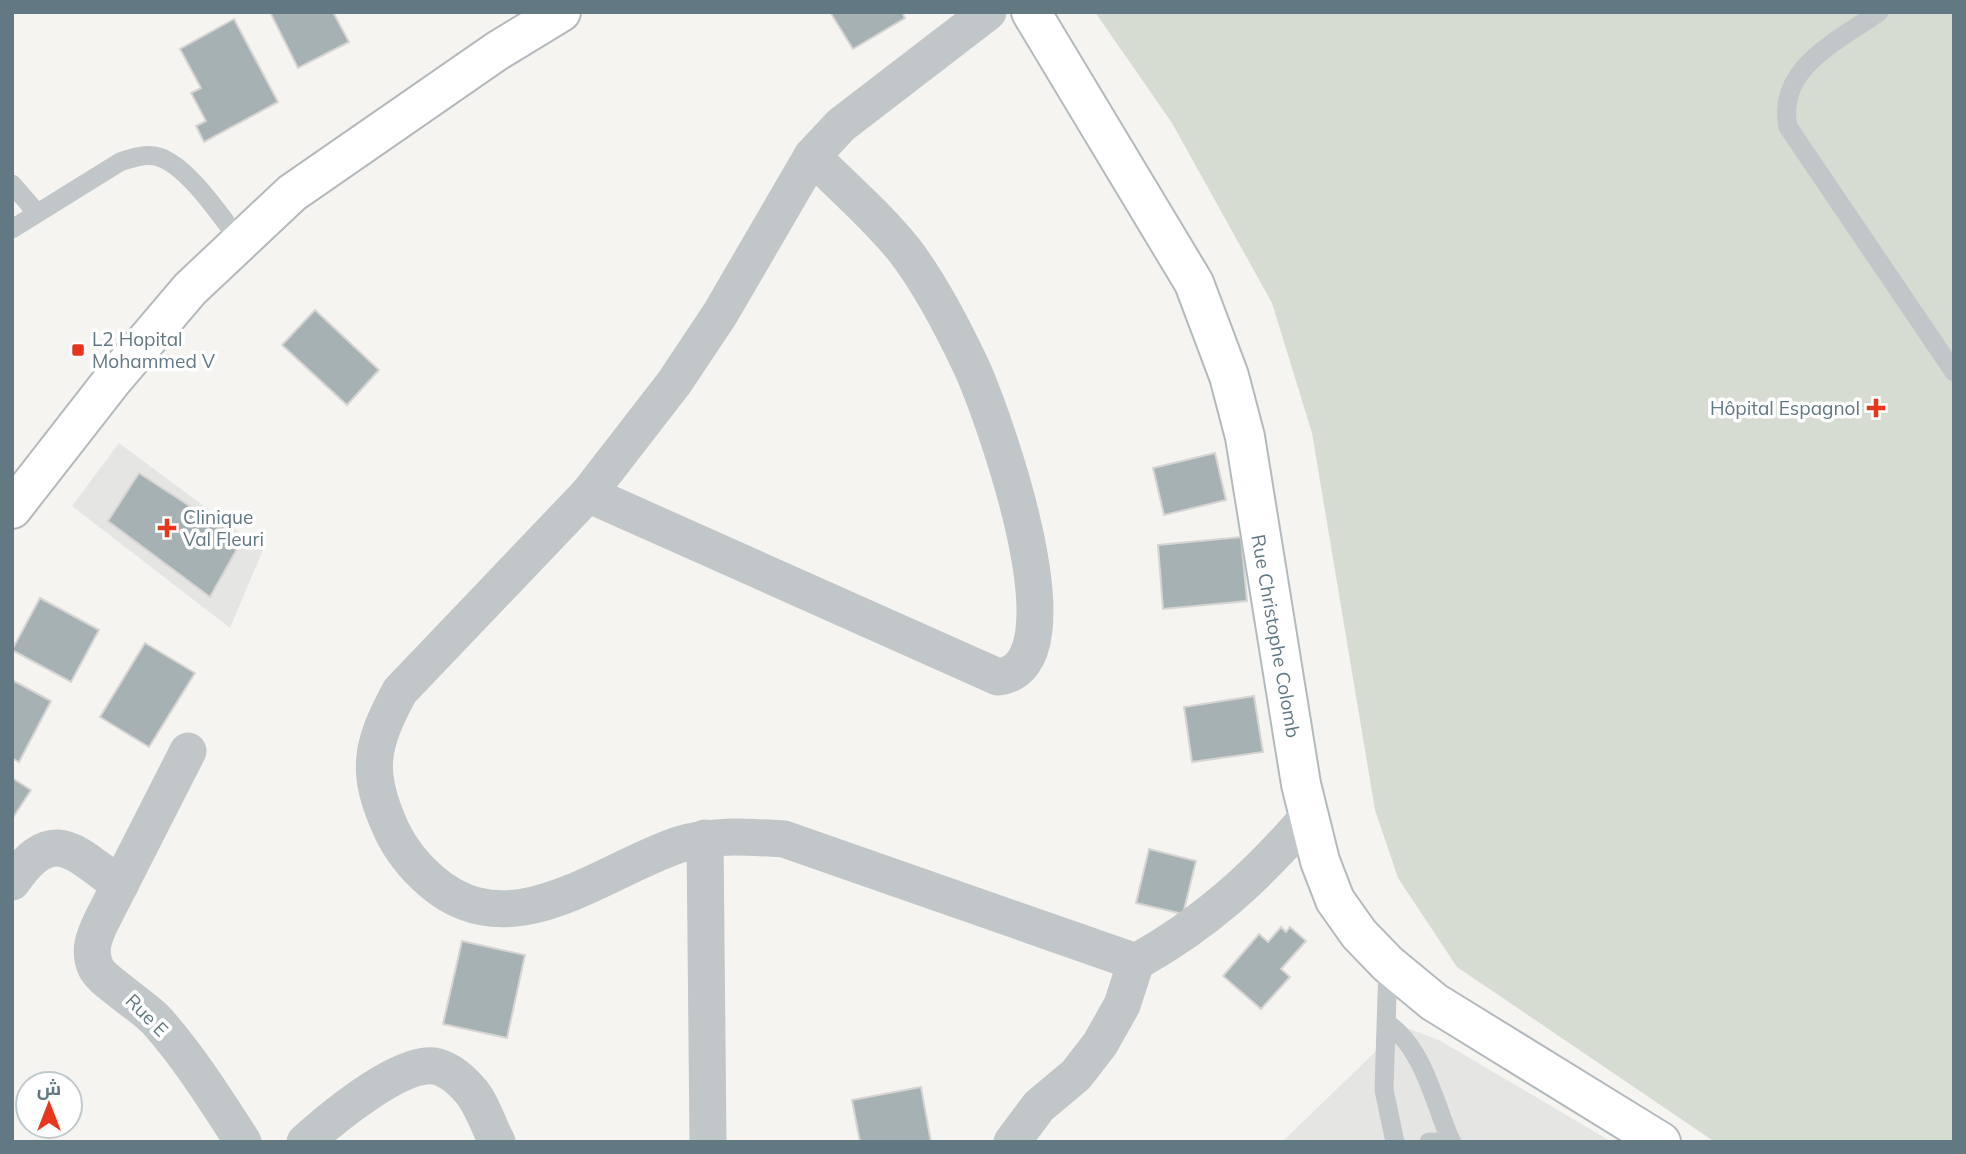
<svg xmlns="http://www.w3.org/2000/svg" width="1966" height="1154" font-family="Mulish,Cairo,sans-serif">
  <rect width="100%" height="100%" fill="#f5f4f0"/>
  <g fill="#e5e6e4">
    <path d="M119,443L263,550L230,628L72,506Z"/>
    <path d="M1402,1026L1439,1040L1612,1142H1282Z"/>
  </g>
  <path fill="#d6dcd1" d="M1095,12H1954V1142H1715L1457,967L1398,878L1375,810L1312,433L1272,303L1172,123Z"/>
  <g fill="#a6b1b4" stroke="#d6d5d3" stroke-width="2">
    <path d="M270,12H333L349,42L298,68Z"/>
    <path d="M830,12H902L905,18L853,49Z"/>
    <path d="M234,19L278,102L204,142L196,126L206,121L191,93L201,88L180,49Z"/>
    <path d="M315,310L379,370L347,405L282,345Z"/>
    <path d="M1215,453L1226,500L1164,515L1153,468Z"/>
    <path d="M139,473L242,540L210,597L108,521Z"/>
    <path d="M1241,537L1247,601L1163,609L1158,545Z"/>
    <path d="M40,598L99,630L71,682L12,650Z"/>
    <path d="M145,643L195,673L149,747L100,717Z"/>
    <path d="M12,680L51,701L19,762L12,758Z"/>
    <path d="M1254,696L1263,752L1192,762L1184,707Z"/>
    <path d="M12,778L31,790L12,819Z"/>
    <path d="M1149,849L1196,861L1183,914L1136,903Z"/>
    <path d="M1281,927L1286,932L1290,927L1306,941L1281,969L1290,977L1261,1009L1223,976L1259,934L1268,942Z"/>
    <path d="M462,941L525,955L507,1038L443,1024Z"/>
    <path d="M921,1087L931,1142H860L852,1100Z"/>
  </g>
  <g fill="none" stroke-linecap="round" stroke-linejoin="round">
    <g stroke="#b3babd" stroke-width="42">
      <path id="secondary" d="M1031,12L1194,283L1229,376L1245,437L1301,784L1320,861L1335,900L1359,934L1388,964L1434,1002L1661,1142"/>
    </g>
    <g stroke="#b4b9bc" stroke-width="42">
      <path id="primary" d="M12,509L111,382L190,289L292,193L497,51L561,12"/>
    </g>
    <g stroke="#c1c6c8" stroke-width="19">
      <path d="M1879,12C1838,41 1776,68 1788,127L1954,372"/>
      <path d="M12,184L37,213"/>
      <path d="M12,229L120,162C132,158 146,153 159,157C189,167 221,217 240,241"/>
      <path d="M1388,965L1384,1090L1395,1142"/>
      <path d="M1388,1024C1423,1048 1434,1101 1450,1139"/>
      <path d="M1429,1142H1452"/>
    </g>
    <g stroke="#c1c6c8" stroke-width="37">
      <path d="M988,12L841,125L812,156L720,314L674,383L588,494L400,691C370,746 365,773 392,831C401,850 416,868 431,881C510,950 599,872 678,845C712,834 748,837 784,839L1136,962"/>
      <path d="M588,494L998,677C1086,668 992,412 971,366C953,328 931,285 905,251C878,217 843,187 812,156"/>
      <path d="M188,751L101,922C94,937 88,951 96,968C102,981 143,1006 156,1020C189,1057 216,1100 243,1142"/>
      <path d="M705,838L708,1142"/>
      <path d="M12,882C53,822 75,853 120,885"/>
      <path d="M305,1142C331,1119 399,1062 434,1066C447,1068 460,1079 469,1089C482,1103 488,1125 497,1142"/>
      <path d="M1012,1142L1039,1106L1076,1075L1100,1044L1122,1005L1136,962C1206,923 1256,877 1308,817"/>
    </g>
    <use href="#secondary" stroke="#fff" stroke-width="38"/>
    <use href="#primary" stroke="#fff" stroke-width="38"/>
  </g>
  <g fill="#e8351d" stroke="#fff" stroke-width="2.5">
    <rect x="71" y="343" width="14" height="14" rx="3.5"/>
    <path d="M1872.5 397.5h7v7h7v7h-7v7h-7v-7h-7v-7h7z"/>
    <path d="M163.5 517.5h7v7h7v7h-7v7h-7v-7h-7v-7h7z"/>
  </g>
  <g text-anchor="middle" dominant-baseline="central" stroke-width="7" stroke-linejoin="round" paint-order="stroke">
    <g font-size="19" fill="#627882" stroke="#fff" text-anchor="start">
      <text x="92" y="339">L2 Hopital<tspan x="92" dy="22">Mohammed V</tspan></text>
      <text x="1860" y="408" text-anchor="end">Hôpital Espagnol</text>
      <text x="183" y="517">Clinique<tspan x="183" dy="22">Val Fleuri</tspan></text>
    </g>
    <g font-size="19" fill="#627882" stroke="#fff">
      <text transform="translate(1276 636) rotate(80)">Rue Christophe Colomb</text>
      <text transform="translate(147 1015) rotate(45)">Rue E</text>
    </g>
  </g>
  <rect width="1966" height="1154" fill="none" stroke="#627882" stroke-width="28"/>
  <g transform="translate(49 1105)"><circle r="33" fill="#ffffff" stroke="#c0c9cd" stroke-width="2"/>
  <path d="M0-5L12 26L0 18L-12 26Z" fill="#e8351d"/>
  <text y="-10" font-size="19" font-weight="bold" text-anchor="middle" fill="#627882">ش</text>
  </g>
</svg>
